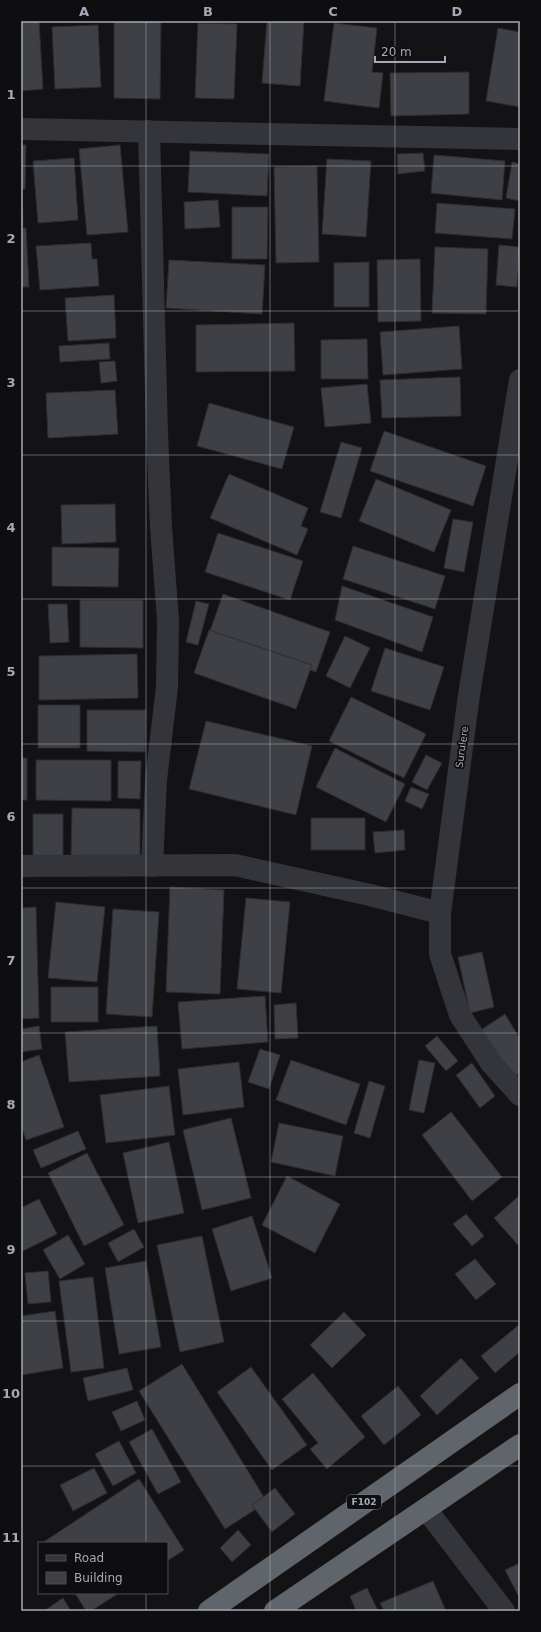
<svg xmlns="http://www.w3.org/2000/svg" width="541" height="1632" font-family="'DejaVu Sans',sans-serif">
  <rect width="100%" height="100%" fill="#131315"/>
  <g fill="#3f4045" stroke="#2d2d31">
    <path d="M21,21H39L43,89L21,91Z"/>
    <path d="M114,21H161L160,99L114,98Z"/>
    <path d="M267,21H304L300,86L262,83Z"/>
    <path d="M198,23L237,24L234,99L195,98Z"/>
    <path d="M334,23L377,28L372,72L383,73L379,108L324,101Z"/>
    <path d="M98,25L101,87L55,89L52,27Z"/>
    <path d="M498,28L520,32V107L486,101Z"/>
    <path d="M469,72V114L391,116L390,73Z"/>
    <path d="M21,145H26L25,189H21Z"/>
    <path d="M120,145L128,232L87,235L79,149Z"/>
    <path d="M190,151L269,154L267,196L188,192Z"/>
    <path d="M423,153L425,171L398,174L397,154Z"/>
    <path d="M434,155L505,161L502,200L431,193Z"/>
    <path d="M74,158L78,220L38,223L33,161Z"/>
    <path d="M327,159L371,161L366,237L322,234Z"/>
    <path d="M512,162L520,164V201L506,198Z"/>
    <path d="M317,166L319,262L276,263L274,167Z"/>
    <path d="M21,192H22L23,226H21Z"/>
    <path d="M218,200L220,227L185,229L184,202Z"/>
    <path d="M437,203L515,209L512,239L435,233Z"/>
    <path d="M232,207H268L267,259H232Z"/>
    <path d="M21,228H26L29,287H21Z"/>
    <path d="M91,243L92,259H97L99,286L40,290L36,246Z"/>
    <path d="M499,245L520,247L517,287L496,285Z"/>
    <path d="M435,247L488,249L486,314L432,313Z"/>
    <path d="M420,259L421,321L378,322L377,260Z"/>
    <path d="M169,260L265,265L262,314L166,308Z"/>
    <path d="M369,262V307H334V263Z"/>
    <path d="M114,295L116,338L68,341L65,298Z"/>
    <path d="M294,323L295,371L196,372V325Z"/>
    <path d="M459,326L462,369L383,375L380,332Z"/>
    <path d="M367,339L368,379H321V340Z"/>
    <path d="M109,343L110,359L60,362L59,346Z"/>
    <path d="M115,361L117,381L101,383L99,362Z"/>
    <path d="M460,377L461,416L382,418L380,380Z"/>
    <path d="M367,384L371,423L325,427L321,388Z"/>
    <path d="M115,390L118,434L48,438L46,393Z"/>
    <path d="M209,403L294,427L282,469L197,446Z"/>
    <path d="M384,431L486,466L473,506L370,471Z"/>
    <path d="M341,442L362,448L341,518L320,512Z"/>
    <path d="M229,474L308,508L301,526L308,529L297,555L210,518Z"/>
    <path d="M376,479L451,510L434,552L359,521Z"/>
    <path d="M115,504L116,542L62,544L61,505Z"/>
    <path d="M453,519L473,522L464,572L444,568Z"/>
    <path d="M218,533L303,561L290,600L205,572Z"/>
    <path d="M353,546L445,576L435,609L343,579Z"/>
    <path d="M52,547L119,548L118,587L52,586Z"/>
    <path d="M342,586L433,617L422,652L335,620Z"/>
    <path d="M223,594L330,632L316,672L209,634Z"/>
    <path d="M80,600H143V648L80,647Z"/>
    <path d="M196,601L209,604L198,645L186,642Z"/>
    <path d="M48,604H67L69,642L50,643Z"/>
    <path d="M209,630L312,665L296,709L194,673Z"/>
    <path d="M345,636L370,648L350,688L326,676Z"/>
    <path d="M385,648L444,667L430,710L371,691Z"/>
    <path d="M137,654L138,698L39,700V656Z"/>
    <path d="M351,697L426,734L404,778L329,741Z"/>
    <rect x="38" y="705" width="42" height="43"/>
    <path d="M87,710H146L145,752L87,751Z"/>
    <path d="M206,721L312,746L296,815L189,789Z"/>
    <path d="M335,748L405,784L386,822L316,787Z"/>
    <path d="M426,755L442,763L427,790L412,782Z"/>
    <rect x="21" y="758" width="6" height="42"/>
    <path d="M36,760H111V801L36,800Z"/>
    <path d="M118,761H141L140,799L118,798Z"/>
    <path d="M411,787L429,794L422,809L405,801Z"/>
    <path d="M72,808L140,809V858H71Z"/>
    <rect x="33" y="814" width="30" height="44"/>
    <rect x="311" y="818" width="54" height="32"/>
    <path d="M404,830L405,850L375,853L373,832Z"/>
    <path d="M170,887L224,890L220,994L166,992Z"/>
    <path d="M246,898L290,902L281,993L237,989Z"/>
    <path d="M56,902L105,907L97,982L48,978Z"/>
    <path d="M36,907L39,1018L21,1019V908Z"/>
    <path d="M113,909L159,912L152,1017L106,1014Z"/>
    <path d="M482,952L494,1007L470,1013L458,957Z"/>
    <rect x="51" y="987" width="47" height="35"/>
    <path d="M265,996L268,1042L182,1049L178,1002Z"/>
    <path d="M296,1003L298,1038L275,1039L274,1005Z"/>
    <path d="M505,1014L520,1039V1073L511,1079L481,1030Z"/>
    <path d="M39,1026L42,1049L21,1052V1029Z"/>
    <path d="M157,1026L160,1076L69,1082L65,1032Z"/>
    <path d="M437,1036L458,1061L446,1071L425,1046Z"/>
    <path d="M260,1049L280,1055L269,1089L248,1082Z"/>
    <path d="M39,1055L64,1127L26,1140L21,1125V1062Z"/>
    <path d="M291,1060L360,1084L346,1125L276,1100Z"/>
    <path d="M419,1060L435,1063L424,1113L409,1110Z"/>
    <path d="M239,1062L244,1107L183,1115L178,1069Z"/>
    <path d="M472,1063L495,1096L480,1108L456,1075Z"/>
    <path d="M369,1081L385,1086L370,1138L354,1133Z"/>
    <path d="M169,1086L175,1135L106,1143L100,1095Z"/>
    <path d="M451,1112L502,1177L472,1201L422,1135Z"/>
    <path d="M231,1118L251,1198L202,1210L183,1130Z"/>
    <path d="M279,1123L343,1136L335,1176L271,1162Z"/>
    <path d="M78,1131L86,1149L41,1168L33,1150Z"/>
    <path d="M169,1142L184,1213L138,1223L123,1153Z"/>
    <path d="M87,1153L124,1225L84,1246L48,1173Z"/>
    <path d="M287,1176L340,1204L315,1253L262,1225Z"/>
    <path d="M520,1195V1245L519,1246L494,1218Z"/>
    <path d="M39,1199L57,1234L21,1252V1208Z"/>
    <path d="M466,1214L484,1236L472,1246L453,1224Z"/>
    <path d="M252,1216L272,1278L231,1291L212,1229Z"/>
    <path d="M134,1229L144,1247L118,1262L108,1243Z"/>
    <path d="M68,1235L85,1264L60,1279L43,1250Z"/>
    <path d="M202,1236L224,1342L180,1352L157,1245Z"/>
    <path d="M475,1259L496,1284L476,1300L455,1274Z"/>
    <path d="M146,1261L161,1347L119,1354L105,1268Z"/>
    <path d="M48,1271L51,1302L28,1304L25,1273Z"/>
    <path d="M93,1277L104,1368L71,1372L59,1281Z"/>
    <path d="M55,1311L63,1368L22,1375L21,1316Z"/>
    <path d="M344,1312L366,1335L332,1368L310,1345Z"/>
    <path d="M520,1324V1352L495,1373L481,1356Z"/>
    <path d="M461,1358L479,1378L437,1415L420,1396Z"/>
    <path d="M182,1364L267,1502L225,1529L139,1391Z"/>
    <path d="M251,1367L307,1445L272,1470L217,1392Z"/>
    <path d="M127,1368L133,1390L88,1401L83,1378Z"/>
    <path d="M313,1373L365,1437L327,1469L310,1449L318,1443L282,1399Z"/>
    <path d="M398,1386L421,1415L384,1445L361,1416Z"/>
    <path d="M137,1401L145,1420L121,1431L112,1412Z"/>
    <path d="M152,1429L181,1482L158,1494L129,1442Z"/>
    <path d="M119,1441L136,1473L113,1486L95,1454Z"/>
    <path d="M94,1468L107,1493L73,1511L60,1485Z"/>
    <path d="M139,1479L184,1550L167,1561V1543H42Z"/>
    <path d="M275,1488L295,1514L272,1532L252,1505Z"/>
    <path d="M238,1530L251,1545L232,1562L220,1548Z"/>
    <path d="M520,1563V1599L505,1570Z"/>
    <path d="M433,1581L445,1609L439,1611H384L380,1603Z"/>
    <path d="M367,1588L378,1611H356L350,1596Z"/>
    <path d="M75,1593H119L91,1611H86Z"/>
    <path d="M63,1598L71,1611H44Z"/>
  </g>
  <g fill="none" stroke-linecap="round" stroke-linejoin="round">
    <g stroke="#34353a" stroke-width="22">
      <path d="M21,129L520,139"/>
      <path d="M149,131L157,432L161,527L168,621L167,687L156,780L152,866"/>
      <path d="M520,380L469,695L440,913V954L460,1015L491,1063L520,1095"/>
      <path d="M21,866L235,865L370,895L440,913"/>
      <path d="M426,1509L504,1611"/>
    </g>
    <g stroke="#60646b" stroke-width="22">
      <path d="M209,1611L520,1394"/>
      <path d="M275,1611L520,1445"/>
    </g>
  </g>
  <path fill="none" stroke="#a5aab6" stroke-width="1" stroke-opacity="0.55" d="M146,21V1543M270,21V1611M395,21V1611M21,166H520M21,311H520M21,455H520M21,599H520M21,744H520M21,888H520M21,1033H520M21,1177H520M21,1321H520M21,1466H520M146,1593V1611"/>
  <g text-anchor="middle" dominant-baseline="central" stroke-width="3.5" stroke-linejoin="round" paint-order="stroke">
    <rect fill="#0e0e10" stroke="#787b84" stroke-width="1" x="347" y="1495" width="34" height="14" rx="3"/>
    <g font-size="9" font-weight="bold" fill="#a5aab6">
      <text x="364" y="1502">F102</text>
    </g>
    <g font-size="10" fill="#a5aab6" stroke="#0e0e10">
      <text transform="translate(462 747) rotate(-82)">Surulere</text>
    </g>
  </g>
  <rect width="541" height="1632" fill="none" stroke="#0e0e10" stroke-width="44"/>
  <rect x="38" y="1542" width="130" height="52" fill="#0e0e10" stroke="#4a4c52"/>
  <rect x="46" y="1555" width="20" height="6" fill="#34353a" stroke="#4a4c52"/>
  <text x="74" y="1562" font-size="12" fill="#a5aab6">Road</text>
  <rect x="46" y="1572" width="20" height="12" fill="#3f4045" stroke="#4a4c52"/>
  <text x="74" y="1582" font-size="12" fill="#a5aab6">Building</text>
  <path d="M375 56v6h70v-6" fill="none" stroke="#a5aab6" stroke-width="2"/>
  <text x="381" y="56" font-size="12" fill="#a5aab6" stroke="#0e0e10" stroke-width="3" paint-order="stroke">20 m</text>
  <rect x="22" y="22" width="497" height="1588" fill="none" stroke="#a5aab6" stroke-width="1.5"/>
  <g font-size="13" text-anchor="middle" font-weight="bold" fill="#a5aab6">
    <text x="84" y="16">A</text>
    <text x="208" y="16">B</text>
    <text x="333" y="16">C</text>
    <text x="457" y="16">D</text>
    <text x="11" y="99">1</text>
    <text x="11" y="243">2</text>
    <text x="11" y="387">3</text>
    <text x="11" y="532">4</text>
    <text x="11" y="676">5</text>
    <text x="11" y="821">6</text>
    <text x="11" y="965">7</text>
    <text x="11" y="1109">8</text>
    <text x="11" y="1254">9</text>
    <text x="11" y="1398">10</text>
    <text x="11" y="1542">11</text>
  </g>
</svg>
